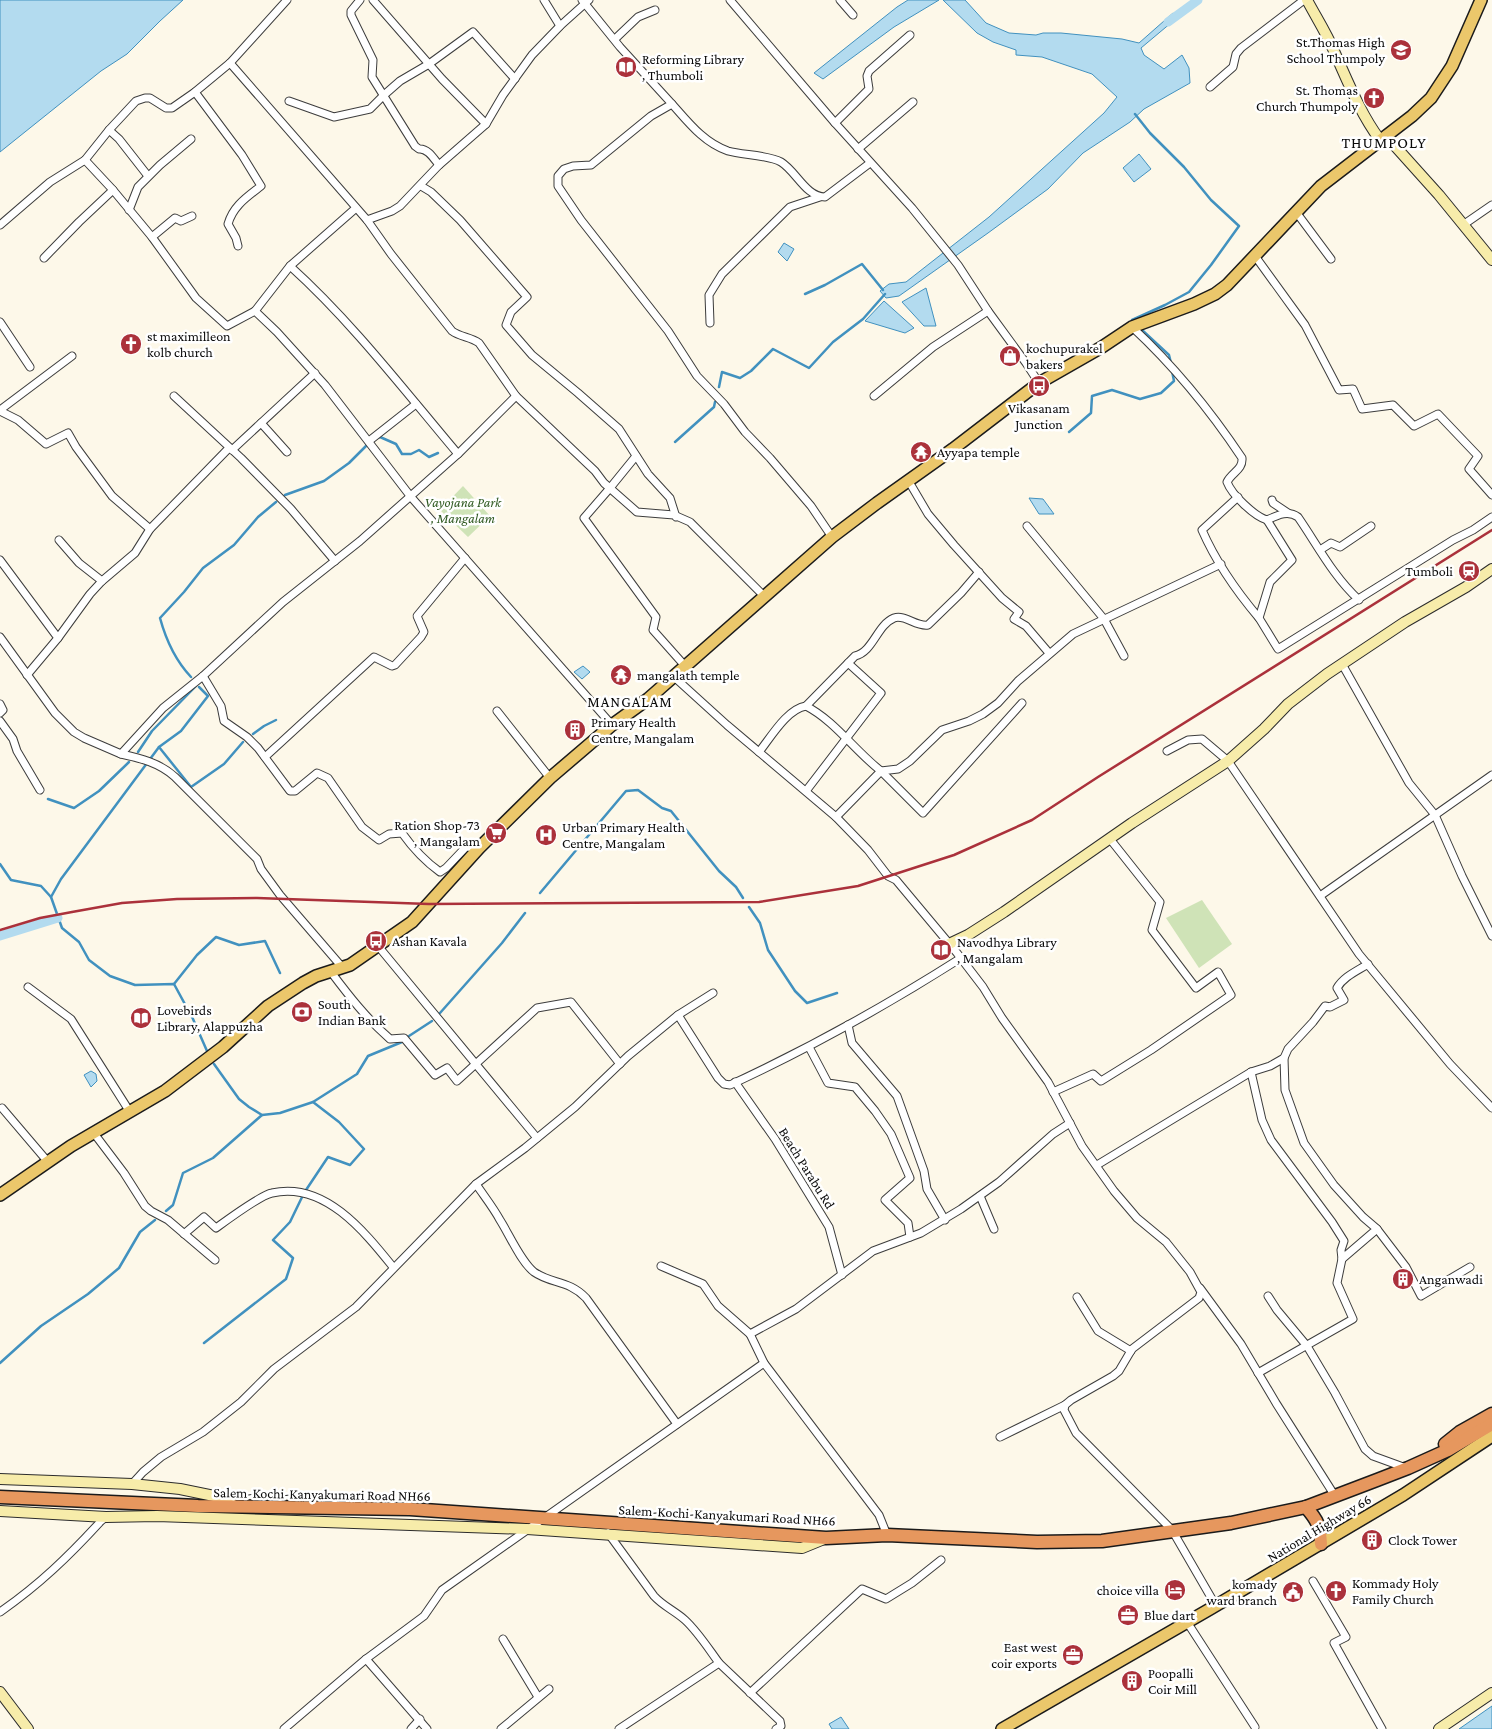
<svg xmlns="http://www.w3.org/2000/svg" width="1492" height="1729" font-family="'Crimson Pro',serif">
  <rect width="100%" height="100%" fill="#fdf8e9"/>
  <g fill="#cfe3b7">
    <path d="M463,486L490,516L468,537L440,510Z"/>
    <path d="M1202,900L1232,944L1199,968L1166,918Z"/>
  </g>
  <g fill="#b3dbef" stroke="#4191bf">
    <path d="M0,0H183L160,21L127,54L101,71L0,152Z"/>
    <path d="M908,0H939L894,27L823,79L814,73L897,7Z"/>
    <path d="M943,0H965L986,23L1009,33L1036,35L1043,33H1061L1122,39L1139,43L1173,13L1178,17L1141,48L1144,55L1164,69L1182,55L1189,68L1190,83L1144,109L1130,122L1083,153L1048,189L988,233L899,296L886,298L880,291L889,284L906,282L989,217L1104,113L1117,97L1092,74L1042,57L1016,55V50L993,42L977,33Z"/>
    <path d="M1139,154L1151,169L1134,182L1123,168Z"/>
    <path d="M784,243L794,249L787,261L778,252Z"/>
    <path d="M926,288L936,326H924L902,302Z"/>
    <path d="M884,301L914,328L905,333L865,321Z"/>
    <path d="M1029,498L1043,499L1054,514H1039Z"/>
    <path d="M583,666L590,672L582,679L574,672Z"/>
    <path d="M91,1071L96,1074L97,1081L91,1087L84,1075Z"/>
    <path d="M1492,1706V1729H1459Z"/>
    <path d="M841,1717L849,1729H832L829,1724Z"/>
  </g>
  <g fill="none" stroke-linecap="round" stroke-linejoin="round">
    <g stroke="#4191bf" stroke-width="2.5">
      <path d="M805,294L825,285L862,264L883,290"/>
      <path d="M1132,320L1165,305L1189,292L1211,265L1239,226L1211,200L1184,167L1150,133L1135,114"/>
      <path d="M1142,330L1169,355L1171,363"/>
      <path d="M719,387L722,372L740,378L751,371L773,349L809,368L833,342L863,319L885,294"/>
      <path d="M1069,432L1091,413L1092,396L1112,390L1140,399L1161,393L1174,381L1172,371"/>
      <path d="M377,438L380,437L396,444L402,454H411L419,450L429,457L438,453"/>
      <path d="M675,442L714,407L715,402"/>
      <path d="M285,495L324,481L349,463L367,445"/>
      <path d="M191,677C175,660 166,640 160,618L184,592L203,568L234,545L258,517L276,502"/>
      <path d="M253,734L264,726L276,720"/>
      <path d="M159,747L191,787L224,764L243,742"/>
      <path d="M138,752L152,731L196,686"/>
      <path d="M48,799L74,808L99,791L129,762"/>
      <path d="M0,864L11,880L41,886L51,897L62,928L79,942L89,960L110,976L135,985L174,984L193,1019L207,1051"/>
      <path d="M540,893L626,791L638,790L662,808L671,811L719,871L736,887L743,898"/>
      <path d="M51,897L61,879L159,747L181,731L208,696L199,687"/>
      <path d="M749,907L760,923L768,950L795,991L807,1003L837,993"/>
      <path d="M174,984L197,955L216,937L239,945L265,941L280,973"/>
      <path d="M440,1013L502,943L525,913"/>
      <path d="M409,1036L432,1021"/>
      <path d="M214,1064L239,1099L249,1107L262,1115L280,1113L313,1102L357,1074L368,1056L402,1042"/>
      <path d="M166,1211L173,1205L183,1173L213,1158L262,1115"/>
      <path d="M204,1343L286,1279L293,1258L273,1240L290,1222L304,1193L328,1157L350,1165L364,1149L339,1122L313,1102"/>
      <path d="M0,1363L41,1326L88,1294L119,1268L140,1232L155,1220"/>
    </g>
    <g stroke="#b3dbef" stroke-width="9">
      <path d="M1168,22L1198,0"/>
      <path d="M0,936L58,918"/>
    </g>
    <g stroke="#3d3d3d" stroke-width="9">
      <g id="street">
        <path d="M360,0L351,11V15L373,60L372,77L415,146L419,149C428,148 434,159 439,165"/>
        <path d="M373,0L442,79L486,124"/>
        <path d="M544,0L560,26"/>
        <path d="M582,0L620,47L672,104L651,116L591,165L573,166L564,169L558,176V186L581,220L668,331L697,376L724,404L745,432L770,458L811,506L832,537"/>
        <path d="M730,0L835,123L912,208L958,265L988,311L1026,363L1039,383"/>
        <path d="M840,0L853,15"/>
        <path d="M615,39L638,17L655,10"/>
        <path d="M230,63L367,220L391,254L452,331C460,337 471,337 479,343L516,396L595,471L604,483L637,512L674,515L690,522L764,596"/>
        <path d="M1210,87L1233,67L1236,54L1241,48L1304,0"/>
        <path d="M195,92L242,155L261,186C247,197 233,206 228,224L236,238L238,246"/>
        <path d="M289,101L334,117L370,109L384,95L400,81L429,64L473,32L515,79"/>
        <path d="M672,104C688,122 704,143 728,151C742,155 769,155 781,162C796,171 806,197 825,197L870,163"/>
        <path d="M835,123L869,89L867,76L869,71L910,35"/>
        <path d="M109,130L119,139L148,176"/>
        <path d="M858,149L913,102"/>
        <path d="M85,160L109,130L136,101L145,98H150L166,108H172L195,92L230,63L287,0"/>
        <path d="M421,186L431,192L460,220L527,297L511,312L506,325L532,355L578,393L619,429L648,474L670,498L676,517"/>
        <path d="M129,210L138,187L160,165L191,139"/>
        <path d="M1296,212L1331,259"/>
        <path d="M367,220L392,211L400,206L439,165L486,124L503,95L532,55L560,26L589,0"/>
        <path d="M0,225L50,182L85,160L113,190L152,237L196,298L227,326L255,311L277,332L325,385L411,497L612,725"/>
        <path d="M1463,225L1492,205"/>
        <path d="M152,237L175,218L181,221L192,216"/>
        <path d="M1255,256L1305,325L1339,390L1353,389L1362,409L1393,405L1414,426L1438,414L1478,456L1469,469L1492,495"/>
        <path d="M44,258L79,222L113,190"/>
        <path d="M255,311L290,266L356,208"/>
        <path d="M0,322L30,367"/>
        <path d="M710,323L709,295L722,274L790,207L820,197"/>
        <path d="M1132,327C1174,366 1210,410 1242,458C1243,470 1232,472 1227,482C1232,495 1254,516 1267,520C1278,515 1288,510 1298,517C1318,546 1333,576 1359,600"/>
        <path d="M174,396L241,458L291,509L335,561"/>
        <path d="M874,396L933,347L988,311"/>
        <path d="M0,410L72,356"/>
        <path d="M0,411L18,420L46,444L68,433L76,447L112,496L150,529"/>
        <path d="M261,423L287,452"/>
        <path d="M369,441L416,404"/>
        <path d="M232,450L315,373"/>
        <path d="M458,454L516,396"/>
        <path d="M636,456L610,488L584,518L656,617L653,630L685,666"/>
        <path d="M908,480L928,514L954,545L1002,598L1019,612L1014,619L1026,626L1049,653"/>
        <path d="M1238,497L1202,530C1216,562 1237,592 1259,618"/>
        <path d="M1272,500L1273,503L1288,513"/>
        <path d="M1267,520L1292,560L1270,582L1259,618L1278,649L1453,540L1473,530L1492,517"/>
        <path d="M1027,526L1104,619L1124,656"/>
        <path d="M59,540L79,563L102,581"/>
        <path d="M1320,550L1331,543L1340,547L1371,526"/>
        <path d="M0,560L58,638L27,675"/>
        <path d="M0,637L55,713L74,732L84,738L121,754L163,708L203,676L283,602L360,541L458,454C404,390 352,322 290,266"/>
        <path d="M58,638L90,594L102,581L135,553L150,529L229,448"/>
        <path d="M1342,664L1409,783L1435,815L1462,876L1492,936"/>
        <path d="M203,676L221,706L224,721L247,737L258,748L290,791H295L317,773L328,778L362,827L379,840L389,834L402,833C412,847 426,862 440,872L446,868L466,847L479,848"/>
        <path d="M673,676L727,725L836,817L868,850L888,876L896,880L957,953L983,987L1002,1018L1048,1082L1082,1146L1114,1191L1137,1218L1166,1242L1190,1272L1201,1292L1199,1298L1132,1349L1119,1371L1113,1376L1071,1400L1065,1405L1064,1410L1076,1433L1172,1530L1216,1606"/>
        <path d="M0,704L3,710L0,713"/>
        <path d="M806,706L855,656C873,652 877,625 894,618C905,614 916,627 928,625L961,593L979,572"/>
        <path d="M497,711L550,778"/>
        <path d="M0,721L13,739L17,751L40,790"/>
        <path d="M1167,751L1188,740L1202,739L1228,761L1359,954L1450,1064L1492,1108"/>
        <path d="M759,752C771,737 787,709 806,706C835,721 855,751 881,771L898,769L910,761L942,730L969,721L983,714L998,703L1018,681L1073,634L1221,564"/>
        <path d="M121,754C140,758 160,763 175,777L257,859L261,869L280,895L342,967"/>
        <path d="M265,757L374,657L392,666L395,665L421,637L424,632L417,616L465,558"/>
        <path d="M806,791L881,693L848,663"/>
        <path d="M836,817L881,771L923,813L1022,703"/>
        <path d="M1320,896L1492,775"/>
        <path d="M378,946L537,1138"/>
        <path d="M331,972C349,996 367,1019 390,1039L404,1038L435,1075L447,1068L457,1081L537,1008L571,1002L620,1064"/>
        <path d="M28,987L71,1019L130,1112"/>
        <path d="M678,1015L718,1078L724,1084L730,1085C810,1048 887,1005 961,958"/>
        <path d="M848,1025L852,1043L897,1096L924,1171L927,1189L945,1220"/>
        <path d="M809,1047L828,1083L855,1087L875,1111L891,1134L910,1178L885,1200L908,1223L910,1237"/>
        <path d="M1284,1058L1285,1090L1304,1143L1334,1185L1363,1217L1377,1229L1342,1259"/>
        <path d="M1251,1072L1262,1120L1271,1140L1332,1222L1344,1241L1341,1250L1342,1259L1337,1283L1353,1319L1258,1373"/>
        <path d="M735,1082L775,1139L829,1227L842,1275"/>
        <path d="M1053,1092L1093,1074L1101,1081L1151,1050L1231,995L1218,972L1196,988L1152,930L1160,902L1110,839"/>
        <path d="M2,1108L48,1162"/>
        <path d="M93,1132L124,1173L145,1206L151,1211L168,1220L215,1260"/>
        <path d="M1097,1165L1251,1072L1270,1066L1284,1058L1288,1049L1313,1022L1325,1006L1330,1007L1344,1000L1337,988C1343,977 1357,971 1368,964"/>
        <path d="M476,1184C484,1196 493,1207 500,1220C509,1234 521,1262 534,1272C551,1284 569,1280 586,1298L677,1424"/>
        <path d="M980,1196L994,1229"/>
        <path d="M1377,1229L1406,1267L1421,1296L1470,1267"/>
        <path d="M184,1234L204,1217L216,1228C227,1220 261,1195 272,1193C324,1181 364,1231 393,1267"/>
        <path d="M661,1266L703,1284L718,1306L750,1334"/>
        <path d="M1200,1288L1241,1344L1276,1403L1335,1496"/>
        <path d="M1268,1296L1277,1310L1307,1346L1335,1393L1365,1449L1373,1456L1406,1468"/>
        <path d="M1077,1297L1098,1331L1131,1351"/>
        <path d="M764,1363L879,1515L887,1535"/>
        <path d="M1000,1437L1065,1405"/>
        <path d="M132,1484L143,1472L161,1457L203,1432L241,1402L274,1369L356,1307L476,1184L525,1148L575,1107L628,1056L678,1015L713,993"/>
        <path d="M608,1533L654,1596C663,1606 675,1611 685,1620C698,1632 708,1648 719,1663L619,1729"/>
        <path d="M1313,1581L1346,1637L1334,1643L1382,1729"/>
        <path d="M0,1612C39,1585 69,1556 101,1521L106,1517"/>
        <path d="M1187,1622L1255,1727"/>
        <path d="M503,1639L538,1697"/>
        <path d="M366,1659L427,1729"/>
        <path d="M719,1663L780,1721L781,1726L776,1729"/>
        <path d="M750,1693L862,1589L886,1599L912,1583L941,1560"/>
        <path d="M284,1729L366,1659L424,1616L442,1590L764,1363L750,1334L796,1309L873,1251L921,1233L961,1209L999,1182L1053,1134L1070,1123"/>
        <path d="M411,1729L420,1719"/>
        <path d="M501,1729L549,1689"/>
      </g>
    </g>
    <g stroke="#2c2c2c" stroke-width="12">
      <g id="secondary">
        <path d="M1307,0C1316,17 1327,34 1334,51C1348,82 1360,113 1380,140"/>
        <path d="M1386,136L1439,195L1492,260"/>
        <path d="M949,944L968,935L1004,912L1132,823L1228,761L1264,729L1288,704L1327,674L1405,622L1466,587L1492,569"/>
        <path d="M0,1479L132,1484L180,1489L219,1497L235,1506"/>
        <path d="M0,1511L106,1517L157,1516L527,1529L802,1548L824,1539"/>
        <path d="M0,1692L28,1729"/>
        <path d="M1439,1729L1492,1693"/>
      </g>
    </g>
    <g stroke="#1b1b1b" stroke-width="14">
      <g id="primary">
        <path d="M0,1195L71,1146L165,1091L223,1047L268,1006L303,983L316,976L350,965L412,922L479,848L550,778L612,725L648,699L832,537L877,503L953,449L1039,383L1102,347L1132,327L1194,304L1215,294L1227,285L1321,186L1412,116L1431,98L1452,66L1481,0"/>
        <path d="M1002,1729L1210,1609L1403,1495L1492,1436"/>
      </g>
    </g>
    <g stroke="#1b1b1b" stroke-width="15">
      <g id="highway">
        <path d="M1445,1444L1460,1432L1492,1414"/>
        <path d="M0,1497L198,1506L410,1509L826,1538L887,1535L1037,1542L1102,1541L1231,1523L1306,1507L1377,1480L1408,1468L1448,1450L1492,1424"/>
        <path d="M1306,1507C1318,1521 1320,1526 1321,1544"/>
      </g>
    </g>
    <use href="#street" stroke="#fff" stroke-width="7"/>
    <use href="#secondary" stroke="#f7ecaa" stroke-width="10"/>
    <use href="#primary" stroke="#ebc76b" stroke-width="11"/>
    <use href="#highway" stroke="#e6975e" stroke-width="12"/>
    <path stroke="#ab313b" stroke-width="2.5" d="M0,930L40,918L72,912L122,903L177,899L257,898L429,904L759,902L858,886L954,855L1032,820L1098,777L1492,530"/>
  </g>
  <defs>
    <g id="school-disc" transform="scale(1.125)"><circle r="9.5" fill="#ab313b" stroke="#fff"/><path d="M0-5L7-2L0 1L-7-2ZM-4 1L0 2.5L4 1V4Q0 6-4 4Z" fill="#fff"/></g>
    <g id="library-disc" transform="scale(1.125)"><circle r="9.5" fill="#ab313b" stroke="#fff"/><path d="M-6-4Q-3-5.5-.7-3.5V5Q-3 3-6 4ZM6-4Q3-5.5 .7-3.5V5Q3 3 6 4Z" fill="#fff"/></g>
    <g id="church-disc" transform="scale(1.125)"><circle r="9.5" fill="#ab313b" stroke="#fff"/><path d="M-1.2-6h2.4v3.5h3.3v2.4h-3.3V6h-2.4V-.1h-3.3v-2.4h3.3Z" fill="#fff"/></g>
    <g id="shop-disc" transform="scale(1.125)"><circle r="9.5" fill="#ab313b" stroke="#fff"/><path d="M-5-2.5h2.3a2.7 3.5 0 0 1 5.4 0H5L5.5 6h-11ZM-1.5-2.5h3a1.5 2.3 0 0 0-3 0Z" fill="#fff"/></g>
    <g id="bus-disc" transform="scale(1.125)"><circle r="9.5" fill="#ab313b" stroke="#fff"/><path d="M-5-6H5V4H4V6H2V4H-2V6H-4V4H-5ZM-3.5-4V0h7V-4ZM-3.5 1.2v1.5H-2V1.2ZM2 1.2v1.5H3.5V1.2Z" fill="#fff"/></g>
    <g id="temple-disc" transform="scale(1.125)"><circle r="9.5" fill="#ab313b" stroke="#fff"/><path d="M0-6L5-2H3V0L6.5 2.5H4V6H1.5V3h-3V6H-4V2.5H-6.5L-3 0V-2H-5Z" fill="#fff"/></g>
    <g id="station-disc" transform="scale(1.125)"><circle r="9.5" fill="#ab313b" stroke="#fff"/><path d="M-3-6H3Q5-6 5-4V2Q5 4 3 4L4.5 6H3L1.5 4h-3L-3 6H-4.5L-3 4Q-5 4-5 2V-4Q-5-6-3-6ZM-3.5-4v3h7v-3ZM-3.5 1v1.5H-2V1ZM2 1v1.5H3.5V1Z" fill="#fff"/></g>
    <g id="building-disc" transform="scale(1.125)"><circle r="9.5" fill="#ab313b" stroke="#fff"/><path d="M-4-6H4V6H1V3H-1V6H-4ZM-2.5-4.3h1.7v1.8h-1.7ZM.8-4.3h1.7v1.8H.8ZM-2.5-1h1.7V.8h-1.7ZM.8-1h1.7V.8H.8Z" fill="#fff"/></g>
    <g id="supermarket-disc" transform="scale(1.125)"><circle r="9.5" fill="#ab313b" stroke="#fff"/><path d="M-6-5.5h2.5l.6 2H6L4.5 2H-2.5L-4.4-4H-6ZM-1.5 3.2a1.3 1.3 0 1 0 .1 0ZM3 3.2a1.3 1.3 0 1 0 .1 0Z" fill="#fff"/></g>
    <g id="hospital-disc" transform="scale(1.125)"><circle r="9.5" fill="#ab313b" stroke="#fff"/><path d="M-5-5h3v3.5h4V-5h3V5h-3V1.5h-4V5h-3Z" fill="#fff"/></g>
    <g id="bank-disc" transform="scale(1.125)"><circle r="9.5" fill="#ab313b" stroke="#fff"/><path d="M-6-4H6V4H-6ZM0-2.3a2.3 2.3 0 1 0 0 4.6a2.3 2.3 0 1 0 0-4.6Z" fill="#fff"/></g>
    <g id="hotel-disc" transform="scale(1.125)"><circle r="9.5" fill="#ab313b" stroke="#fff"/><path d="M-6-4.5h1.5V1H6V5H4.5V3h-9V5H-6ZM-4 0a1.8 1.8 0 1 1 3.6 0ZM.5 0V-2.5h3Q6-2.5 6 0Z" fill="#fff"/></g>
    <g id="civic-disc" transform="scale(1.125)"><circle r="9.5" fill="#ab313b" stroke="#fff"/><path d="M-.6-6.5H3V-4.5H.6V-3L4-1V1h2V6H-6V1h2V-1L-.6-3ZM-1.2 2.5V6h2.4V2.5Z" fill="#fff"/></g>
    <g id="office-disc" transform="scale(1.125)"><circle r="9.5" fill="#ab313b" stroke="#fff"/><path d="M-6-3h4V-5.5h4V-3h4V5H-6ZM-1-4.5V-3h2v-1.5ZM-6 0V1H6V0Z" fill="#fff"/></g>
  </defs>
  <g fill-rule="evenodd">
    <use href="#school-disc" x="1401" y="50"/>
    <use href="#library-disc" x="626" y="67"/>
    <use href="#church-disc" x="1374" y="98"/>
    <use href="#church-disc" x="131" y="344"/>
    <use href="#shop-disc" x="1010" y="356"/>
    <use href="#bus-disc" x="1039" y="386"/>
    <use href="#temple-disc" x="921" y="452"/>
    <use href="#station-disc" x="1469" y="571"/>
    <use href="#temple-disc" x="621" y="675"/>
    <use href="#building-disc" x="575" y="730"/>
    <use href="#supermarket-disc" x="496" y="833"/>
    <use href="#hospital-disc" x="546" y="835"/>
    <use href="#bus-disc" x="376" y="941"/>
    <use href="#library-disc" x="941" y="950"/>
    <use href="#bank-disc" x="302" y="1012"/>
    <use href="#library-disc" x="141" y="1018"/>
    <use href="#building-disc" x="1403" y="1279"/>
    <use href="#building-disc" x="1372" y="1540"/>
    <use href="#hotel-disc" x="1175" y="1590"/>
    <use href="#church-disc" x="1336" y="1591"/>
    <use href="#civic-disc" x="1293" y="1592"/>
    <use href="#office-disc" x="1128" y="1615"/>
    <use href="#office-disc" x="1073" y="1655"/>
    <use href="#building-disc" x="1132" y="1681"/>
  </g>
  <g text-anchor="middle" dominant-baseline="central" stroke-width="5" stroke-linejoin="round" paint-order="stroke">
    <g font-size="14" fill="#0a0a0a" stroke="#fff" text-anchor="start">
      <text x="1385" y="42" text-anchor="end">St.Thomas High<tspan x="1385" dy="16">School Thumpoly</tspan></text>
      <text x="642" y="59">Reforming Library<tspan x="642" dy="16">, Thumboli</tspan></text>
      <text x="1358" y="90" text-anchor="end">St. Thomas<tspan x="1358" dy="16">Church Thumpoly</tspan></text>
      <text x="147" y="336">st maximilleon<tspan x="147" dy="16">kolb church</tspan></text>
      <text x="1026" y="348">kochupurakel<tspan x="1026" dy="16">bakers</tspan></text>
      <text x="1039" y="408" text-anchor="middle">Vikasanam<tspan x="1039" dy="16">Junction</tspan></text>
      <text x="937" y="452">Ayyapa temple</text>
      <text x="1453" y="571" text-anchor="end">Tumboli</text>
      <text x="637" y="675">mangalath temple</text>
      <text x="591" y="722">Primary Health<tspan x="591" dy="16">Centre, Mangalam</tspan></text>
      <text x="480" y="825" text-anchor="end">Ration Shop-73<tspan x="480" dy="16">, Mangalam</tspan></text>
      <text x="562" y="827">Urban Primary Health<tspan x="562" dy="16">Centre, Mangalam</tspan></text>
      <text x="392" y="941">Ashan Kavala</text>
      <text x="957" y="942">Navodhya Library<tspan x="957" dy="16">, Mangalam</tspan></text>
      <text x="318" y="1004">South<tspan x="318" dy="16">Indian Bank</tspan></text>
      <text x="157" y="1010">Lovebirds<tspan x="157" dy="16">Library, Alappuzha</tspan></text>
      <text x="1419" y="1279">Anganwadi</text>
      <text x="1388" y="1540">Clock Tower</text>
      <text x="1352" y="1583">Kommady Holy<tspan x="1352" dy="16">Family Church</tspan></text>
      <text x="1277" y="1584" text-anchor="end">komady<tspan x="1277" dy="16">ward branch</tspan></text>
      <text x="1159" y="1590" text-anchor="end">choice villa</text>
      <text x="1144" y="1615">Blue dart</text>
      <text x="1057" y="1647" text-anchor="end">East west<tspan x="1057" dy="16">coir exports</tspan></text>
      <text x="1148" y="1673">Poopalli<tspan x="1148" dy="16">Coir Mill</tspan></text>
    </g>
    <g font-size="14" font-style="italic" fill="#305a22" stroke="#fff">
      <text x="463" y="502">Vayojana Park<tspan x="463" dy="16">, Mangalam</tspan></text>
    </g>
    <g font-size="14" fill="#0a0a0a" stroke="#fff">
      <text transform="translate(807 1168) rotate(58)">Beach Parabu Rd</text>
      <text transform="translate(322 1494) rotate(1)">Salem-Kochi-Kanyakumari Road NH66</text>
      <text transform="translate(727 1515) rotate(3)">Salem-Kochi-Kanyakumari Road NH66</text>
      <text transform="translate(1319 1528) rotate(-31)">National Highway 66</text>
    </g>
    <g font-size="15" letter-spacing="1" fill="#0a0a0a" stroke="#fff">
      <text x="630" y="702">MANGALAM</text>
    </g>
    <g font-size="16" letter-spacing="1" fill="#0a0a0a" stroke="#fff">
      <text x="1384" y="142">THUMPOLY</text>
    </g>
  </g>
</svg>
